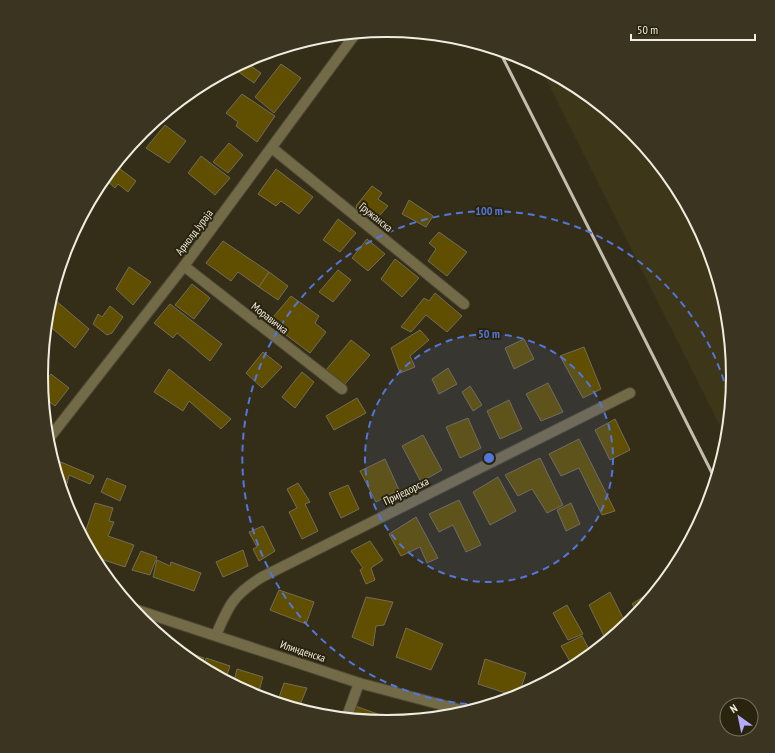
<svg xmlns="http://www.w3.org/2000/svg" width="775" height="753" font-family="'PT Sans Narrow',sans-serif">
  <rect width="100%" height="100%" fill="#342e19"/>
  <path fill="#3d3619" d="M540,67L580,89L633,132L676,184L708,244L727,309L734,377L728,442Z"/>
  <g fill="#604f00" stroke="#736d55">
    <path d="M245,62L261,73L254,83L233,68Z"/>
    <path d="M281,64L301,78L274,113L255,97Z"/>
    <path d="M242,94L275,116L257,142L236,126L238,122L226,113Z"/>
    <path d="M165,125L186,141L169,163L146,148Z"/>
    <path d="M229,143L243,155L228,173L213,162Z"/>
    <path d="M201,156L230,178L215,195L188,173Z"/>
    <path d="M115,165L136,181L128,192L118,184L115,188L104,178Z"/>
    <path d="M276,169L313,197L299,214L281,201L276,206L258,194Z"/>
    <path d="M372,186L382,193L378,199L388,206L374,222L357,210L356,206Z"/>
    <path d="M409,200L433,216L426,227L402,214Z"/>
    <path d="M338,219L356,233L340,252L323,240Z"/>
    <path d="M439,232L467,252L447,276L428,261L436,249L429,243Z"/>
    <path d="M367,239L385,254L368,271L352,258Z"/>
    <path d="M223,241L269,272L259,287L238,272L231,281L206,263Z"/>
    <path d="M395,259L419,278L402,297L381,279Z"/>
    <path d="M129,267L151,282L133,305L116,289Z"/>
    <path d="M338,270L351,280L333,302L319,292Z"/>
    <path d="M269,272L288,286L278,300L259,287Z"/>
    <path d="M192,284L210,298L194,319L175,305Z"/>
    <path d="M435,293L462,316L447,332L426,315L411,332L401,327L424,298L429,301Z"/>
    <path d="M291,296L319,316L315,323L326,332L310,353L269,322Z"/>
    <path d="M55,300L89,329L75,348L46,323L48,309Z"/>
    <path d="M170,304L222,344L210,361L177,333L173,338L154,323Z"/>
    <path d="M110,306L123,317L112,333L107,335L93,324L98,314L102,317Z"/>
    <path d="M420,330L429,340L410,356L415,367L400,373L391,348Z"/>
    <path d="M524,339L534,359L514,369L505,348Z"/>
    <path d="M351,340L370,355L344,385L326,370Z"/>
    <path d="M584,347L601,389L583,398L560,356Z"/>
    <path d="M263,352L282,367L262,388L246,373Z"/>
    <path d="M448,368L457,384L439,394L432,379Z"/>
    <path d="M169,369L231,419L221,429L189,401L183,411L154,392Z"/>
    <path d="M302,372L314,382L295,408L282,397Z"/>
    <path d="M51,374L69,388L55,406L43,397L42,385Z"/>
    <path d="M548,383L563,412L541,421L526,394Z"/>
    <path d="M470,386L482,405L473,411L462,392Z"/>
    <path d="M357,398L366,413L334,430L326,416Z"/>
    <path d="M509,400L522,429L500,439L487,411Z"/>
    <path d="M468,418L481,448L460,458L446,427Z"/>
    <path d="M615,419L630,450L610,460L595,430Z"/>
    <path d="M423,435L442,470L421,482L402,446Z"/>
    <path d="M579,439L615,511L602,515L579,468L561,476L549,454Z"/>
    <path d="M540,458L563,505L547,513L532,489L518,496L505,475Z"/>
    <path d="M385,459L399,490L376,502L360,471Z"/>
    <path d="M56,460L94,476L90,484L69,475L67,484L59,481L54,465Z"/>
    <path d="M498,477L516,511L490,525L473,492Z"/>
    <path d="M107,478L126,486L120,501L101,492Z"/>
    <path d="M298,483L310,502L305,504L318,531L302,539L289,512L297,508L287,489Z"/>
    <path d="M348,485L359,509L341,518L329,493Z"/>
    <path d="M459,500L481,545L466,552L453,525L439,532L429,514Z"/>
    <path d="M95,503L113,508L109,521L114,522L108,536L134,545L125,567L92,556L83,539Z"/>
    <path d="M571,503L580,524L566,531L557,510Z"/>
    <path d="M416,517L438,558L427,563L420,547L401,556L389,534Z"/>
    <path d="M263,526L275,551L259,561L253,549L257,547L249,532Z"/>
    <path d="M370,541L383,560L371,568L375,580L366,584L360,570L363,568L351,551Z"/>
    <path d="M243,550L248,566L223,577L216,562Z"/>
    <path d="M141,551L157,557L150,575L132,570Z"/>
    <path d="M157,560L170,566L171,562L201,573L194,591L153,577Z"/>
    <path d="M279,590L314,602L306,624L270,610Z"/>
    <path d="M610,592L627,626L607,642L589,605Z"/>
    <path d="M649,593L652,598L637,616L635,613L638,612L632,604Z"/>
    <path d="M366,597L393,602L384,625L376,626L373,646L352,637Z"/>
    <path d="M567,605L583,634L568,640L553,613Z"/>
    <path d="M406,628L443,644L431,670L396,657Z"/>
    <path d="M582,636L592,655L574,668L561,646Z"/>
    <path d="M175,648L204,658L201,668L195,664Z"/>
    <path d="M206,658L230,666L225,680L203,669Z"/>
    <path d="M485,659L526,673L518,697L478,684Z"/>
    <path d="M237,669L263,677L259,691L245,687L244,691L233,685Z"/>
    <path d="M284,683L307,688L298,710L277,703Z"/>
    <path d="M355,706L389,718L387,723L350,719Z"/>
  </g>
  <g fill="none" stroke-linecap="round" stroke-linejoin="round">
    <g stroke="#4e4935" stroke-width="12">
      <g id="minor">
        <path d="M272,148L464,304"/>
        <path d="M184,266L342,389"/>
        <path d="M47,441L184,266L356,33"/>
        <path d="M131,608L359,683L469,712"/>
        <path d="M216,635C229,605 233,595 262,577L630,393"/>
        <path d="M346,719L359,683"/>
      </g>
    </g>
    <use href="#minor" stroke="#736a48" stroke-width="10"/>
    <path stroke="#c2bdae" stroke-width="3" d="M499,50L716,481"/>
  </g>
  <circle cx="489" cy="458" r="124" fill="#5276da" fill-opacity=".12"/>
  <g fill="none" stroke="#5276da" stroke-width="2" stroke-dasharray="7 5">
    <circle cx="489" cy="458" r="124"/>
    <path d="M491 705A247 247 0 1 1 731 407"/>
  </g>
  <g text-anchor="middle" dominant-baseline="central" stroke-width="4" stroke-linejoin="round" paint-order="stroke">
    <g font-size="11" fill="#f0ecdf" stroke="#2a240f">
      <text transform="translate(376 217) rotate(39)">Гружанска</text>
      <text transform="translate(194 232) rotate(-53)">Арнолд Јураја</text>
      <text transform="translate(270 318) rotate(38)">Моравичка</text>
      <text transform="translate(406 491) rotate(-26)">Приједорска</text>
      <text transform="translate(303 651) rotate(18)">Илинденска</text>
    </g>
  </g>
  <path d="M0 0H775V753H0ZM48 376a339 339 0 1 1 678 0a339 339 0 1 1-678 0Z" fill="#3a3420" fill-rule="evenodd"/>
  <path fill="none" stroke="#f0ecdf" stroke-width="2" d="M48 376a339 339 0 1 1 678 0a339 339 0 1 1-678 0Z"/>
  <circle cx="489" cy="458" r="6" fill="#5276da" stroke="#2a240f" stroke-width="2"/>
  <g font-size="12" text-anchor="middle" font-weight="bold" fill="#5276da" stroke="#2a240f" stroke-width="4" stroke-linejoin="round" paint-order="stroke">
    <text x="489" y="215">100 m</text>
    <text x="489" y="338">50 m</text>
  </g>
  <g transform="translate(739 717) rotate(327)"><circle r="19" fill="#2a240f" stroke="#797462"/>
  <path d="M0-3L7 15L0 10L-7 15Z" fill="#b4acf9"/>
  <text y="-6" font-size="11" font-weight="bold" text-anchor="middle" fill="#f0ecdf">N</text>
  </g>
  <path d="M631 34v6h124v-6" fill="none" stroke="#f0ecdf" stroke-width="2"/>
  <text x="637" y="34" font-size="12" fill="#f0ecdf" stroke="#2a240f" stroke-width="3" paint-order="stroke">50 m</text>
</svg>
